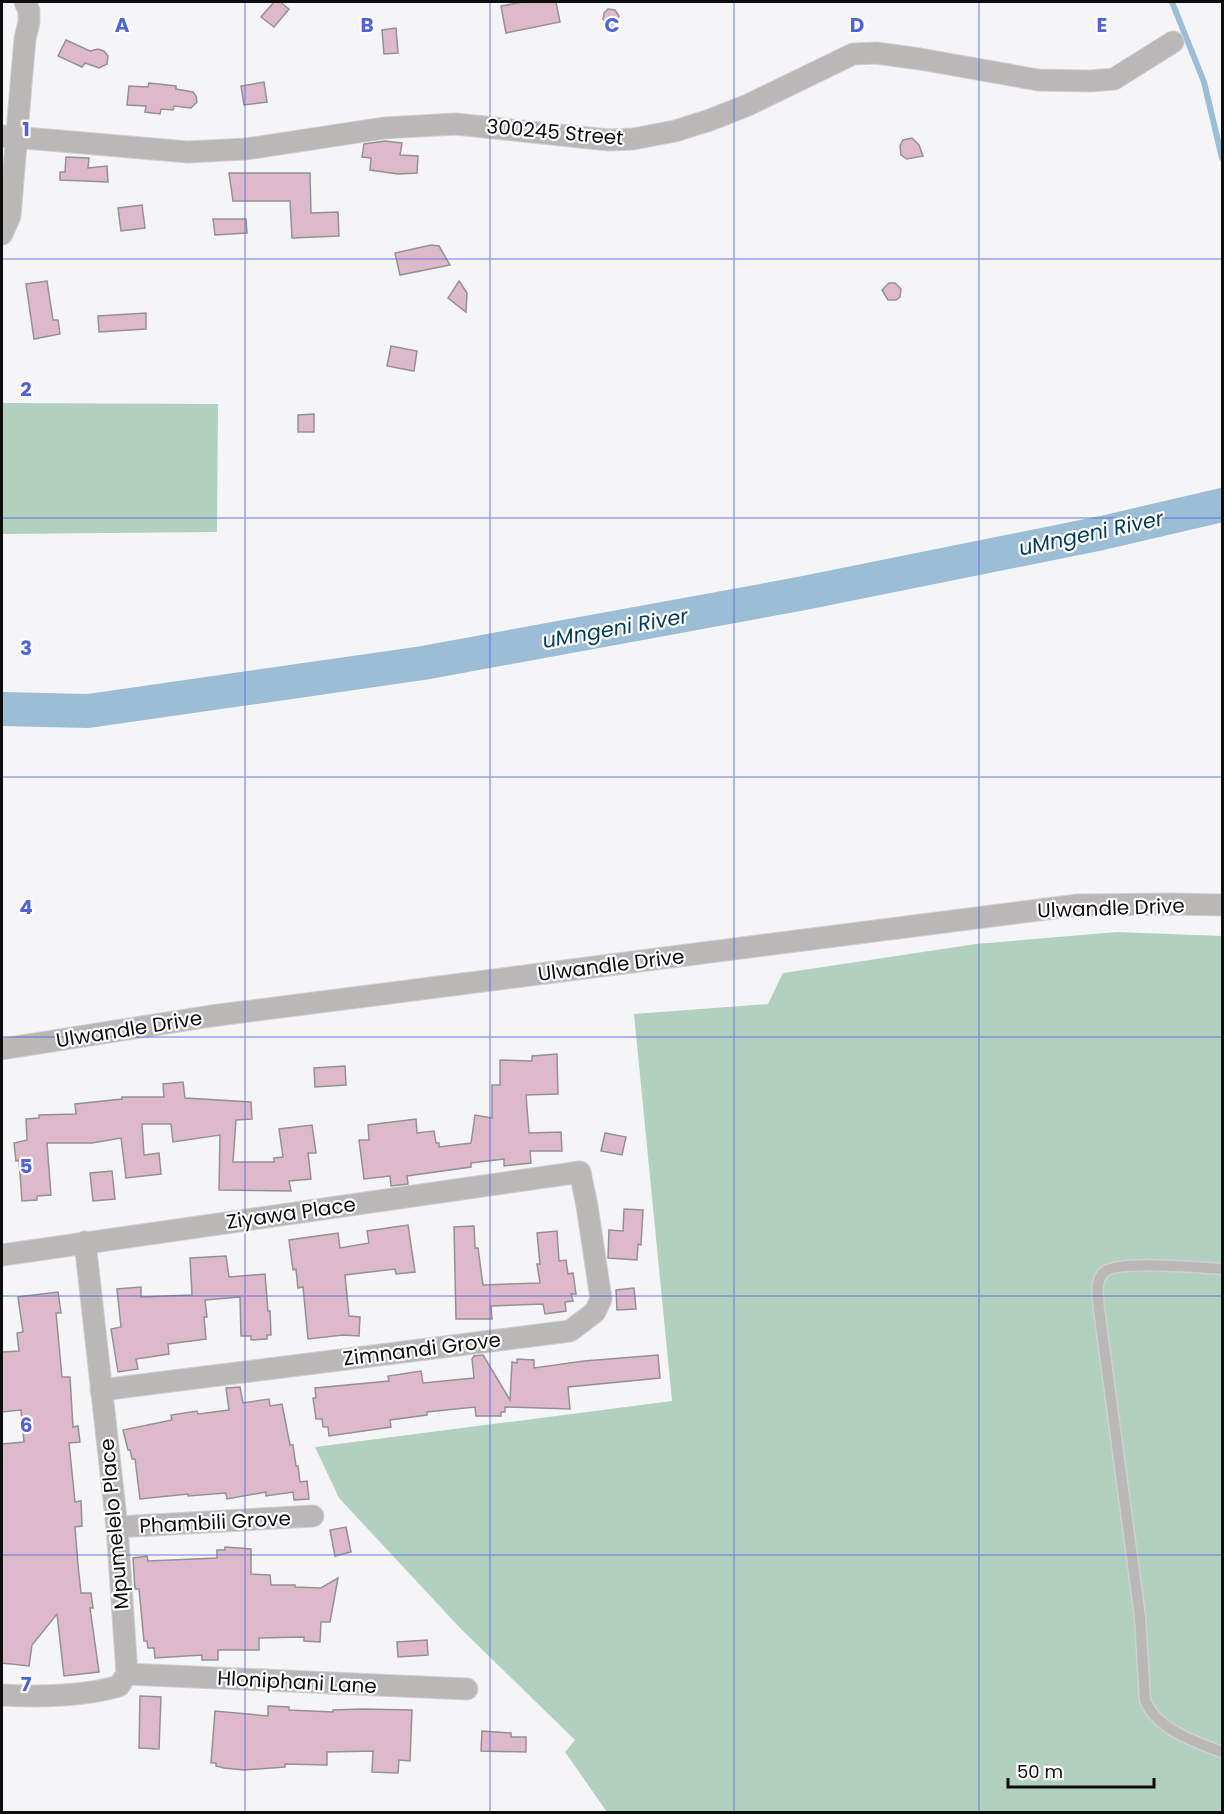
<svg xmlns="http://www.w3.org/2000/svg" width="1224" height="1814" font-family="Poppins,sans-serif">
  <rect width="100%" height="100%" fill="#f5f5f8"/>
  <g fill="#b2d0bf">
    <path d="M2,403L218,404L217,532L3,534Z"/>
    <path d="M1117,932L1222,936V1812H607L565,1752L575,1740L461,1629L339,1498L315,1447L672,1401L634,1014L768,1004L783,973L976,944Z"/>
  </g>
  <g fill="none" stroke-linecap="round" stroke-linejoin="round">
    <path stroke="#9cbdd6" stroke-width="6" d="M1172,2L1204,82L1222,158"/>
    <path stroke="#9cbdd6" stroke-width="34" d="M2,709L88,711L423,663L799,594L1102,533L1222,505"/>
  </g>
  <g fill="#deb8cb" stroke="#949192" stroke-width="1.5">
    <path d="M274,2H280L289,9L274,27L261,17Z"/>
    <path d="M523,2H556L560,22L506,33L501,6Z"/>
    <path d="M608,9L615,10L619,16L614,30L603,19L604,13Z"/>
    <path d="M396,28L398,53L384,54L382,30Z"/>
    <path d="M66,40L90,51L98,49L104,51L108,56L107,64L99,68L85,63L82,67L58,56Z"/>
    <path d="M264,82L267,102L244,105L241,86Z"/>
    <path d="M149,83L176,86V89L193,92L196,96L197,102L191,108L174,106L173,110L161,109L160,114L145,112L146,106L127,105L129,86L148,87Z"/>
    <path d="M912,138L919,145L923,156L907,159L901,155L900,146L903,140Z"/>
    <path d="M385,141L402,143L400,155L418,156L417,173L398,174L370,170L371,158L362,157L364,144Z"/>
    <path d="M66,157L89,158L88,168L107,166L108,182L60,180V172H65Z"/>
    <path d="M229,173H310L311,213L338,212L339,236L292,238L290,201H233Z"/>
    <path d="M142,205L145,228L121,231L118,208Z"/>
    <path d="M213,219H246L247,233L215,235Z"/>
    <path d="M431,245L439,246L450,265L400,275L395,253Z"/>
    <path d="M47,281L53,320H58L60,334L34,339L26,284Z"/>
    <path d="M459,281L467,293L466,312L448,298Z"/>
    <path d="M889,283H895L901,289L900,297L896,300H888L882,290Z"/>
    <path d="M146,313V329L99,332L98,316Z"/>
    <path d="M391,346L417,351L414,371L387,366Z"/>
    <path d="M314,414V432H298V415Z"/>
    <path d="M557,1054L558,1094L526,1095L529,1133L561,1132L562,1151H530L531,1163L504,1166V1159L471,1163V1167L407,1176L408,1184L391,1186L390,1176L364,1179L359,1140H369L368,1125L416,1119L417,1133L434,1131L436,1143H439V1147L471,1143L475,1115L492,1118V1085H500V1060L532,1061V1056Z"/>
    <path d="M345,1066L346,1085L315,1087L314,1068Z"/>
    <path d="M183,1082L185,1098L251,1102L252,1119L236,1120L233,1162H274V1158L283,1157L279,1129L312,1125L316,1153H308L311,1179L289,1181L291,1191L219,1190L220,1135L173,1142L171,1124H142L144,1155L159,1153L161,1174L126,1178L121,1138L92,1143H47L51,1195L37,1196V1200L22,1201L19,1160L16,1161L14,1143L27,1140L26,1119L39,1118V1115L76,1114L75,1104L122,1099V1097H164L163,1084Z"/>
    <path d="M605,1133L626,1137L622,1155L601,1151Z"/>
    <path d="M112,1171L115,1199L93,1201L90,1173Z"/>
    <path d="M624,1209L643,1210L641,1245L638,1244L637,1260L608,1258L609,1230L623,1231Z"/>
    <path d="M408,1225L415,1272L396,1274L395,1269L345,1275L349,1316L360,1317L359,1336L343,1335L308,1339L303,1287L298,1288L296,1269L293,1270L289,1240L338,1233L340,1248L369,1243L367,1231Z"/>
    <path d="M474,1226L475,1248H478L483,1285L540,1283L537,1264H540L537,1233L557,1231L559,1261L566,1260L568,1274L573,1273L576,1294H571L573,1301L565,1302L566,1311L545,1314L543,1304L491,1306L492,1319H456L454,1227Z"/>
    <path d="M226,1256L229,1277L265,1274L268,1311H270L271,1335H267V1339L251,1340V1336H241L240,1297L205,1300L207,1317H204L206,1339L168,1344L169,1354L136,1359L138,1369L118,1372L111,1329L121,1327L117,1289L141,1287V1297L192,1295L190,1258Z"/>
    <path d="M634,1288L636,1309L617,1310L616,1290Z"/>
    <path d="M58,1292L61,1313H56L62,1377H70L73,1427L78,1426L80,1442L69,1443L75,1502L81,1501L82,1526L75,1527L78,1565L81,1593H91L93,1608H90L99,1672L64,1676L57,1614L32,1645L29,1666L2,1663V1444L24,1442L21,1410L2,1412V1352L19,1351L17,1333L23,1332L18,1297Z"/>
    <path d="M483,1355L510,1400L512,1362L517,1363V1359L534,1360V1368L584,1361L658,1355L660,1378L568,1387L570,1409L505,1407V1412H501V1416H476L475,1407L427,1412V1415L390,1420L391,1427L329,1436L328,1427H323L322,1419H316L313,1398H316L315,1388L389,1381L388,1376L421,1371L423,1383L474,1378L472,1359L474,1356Z"/>
    <path d="M240,1387L243,1403L269,1399L270,1406L282,1404L290,1445H293L296,1466H298L300,1482L307,1481L309,1499L294,1500L293,1492L266,1496V1492L227,1499L226,1493L188,1496V1494L140,1499L135,1459H132L130,1450H128L123,1430L172,1420L171,1415L197,1411L198,1414L229,1410L226,1388Z"/>
    <path d="M346,1527L351,1552L335,1556L330,1530Z"/>
    <path d="M225,1547L251,1549V1574L270,1575L271,1585H295V1587L321,1588L338,1578L330,1622H321L320,1642L304,1641V1637L259,1638V1650H218V1660H202V1655L155,1658L154,1648H148L147,1641H144L139,1589H135L133,1558L147,1556L148,1561L217,1558V1550H225Z"/>
    <path d="M427,1640L428,1655L398,1657L397,1642Z"/>
    <path d="M140,1696L161,1697L159,1749L139,1748Z"/>
    <path d="M268,1706L289,1707V1710L333,1712V1710L362,1709L412,1710L410,1761L399,1760L398,1773L372,1772L373,1751L327,1752V1765L285,1764V1767L244,1770L224,1768L216,1766V1763H211L215,1711L268,1716Z"/>
    <path d="M482,1731L511,1733V1737H526V1752L481,1751Z"/>
  </g>
  <g fill="none" stroke-linecap="round" stroke-linejoin="round">
    <g stroke="#d0d0d3" stroke-width="13">
      <path id="lane" d="M1222,1269C1202,1268 1115,1259 1103,1273C1095,1282 1098,1297 1099,1309L1140,1617L1145,1700C1156,1729 1195,1742 1222,1752"/>
    </g>
    <g stroke="#d0d0d3" stroke-width="23">
      <g id="street">
        <path d="M2,136L188,152L246,149L384,128L456,124L608,140L633,139L675,131L710,120L748,105L853,54L876,53L920,59L1038,80L1090,81L1114,79L1173,42"/>
        <path d="M2,234L10,216L22,73L25,39L29,22V11L25,2"/>
        <path d="M2,1049L211,1016L1078,905L1170,904L1222,905"/>
        <path d="M2,1255L580,1172L587,1206L601,1299L595,1312L570,1331L101,1390"/>
        <path d="M117,1527L313,1516"/>
        <path d="M127,1674L467,1689"/>
        <path d="M2,1695C40,1697 82,1697 119,1686L127,1674L117,1527L85,1242"/>
      </g>
    </g>
    <use href="#lane" stroke="#b9b8b7" stroke-width="10"/>
    <use href="#street" stroke="#b9b8b7" stroke-width="21"/>
  </g>
  <path fill="none" stroke="#4f63d9" stroke-width="1.5" stroke-opacity="0.55" d="M245,2V1812M490,2V1812M734,2V1812M979,2V1812M2,259H1222M2,518H1222M2,777H1222M2,1037H1222M2,1296H1222M2,1555H1222"/>
  <g text-anchor="middle" dominant-baseline="central" stroke-width="4.5" stroke-linejoin="round" paint-order="stroke">
    <g font-size="20" fill="#0d0d0e" stroke="#fff">
      <text transform="translate(555 132) rotate(5)">300245 Street</text>
      <text transform="translate(1111 908) rotate(-2)">Ulwandle Drive</text>
      <text transform="translate(611 965) rotate(-7)">Ulwandle Drive</text>
      <text transform="translate(129 1029) rotate(-9)">Ulwandle Drive</text>
      <text transform="translate(291 1213) rotate(-8)">Ziyawa Place</text>
      <text transform="translate(422 1349) rotate(-7)">Zimnandi Grove</text>
      <text transform="translate(215 1522) rotate(-3)">Phambili Grove</text>
      <text transform="translate(114 1524) rotate(-95)">Mpumelelo Place</text>
      <text transform="translate(297 1682) rotate(3)">Hloniphani Lane</text>
    </g>
    <g font-size="21" font-style="italic" fill="#003b5c" stroke="#fff">
      <text transform="translate(1091 533) rotate(-12)">uMngeni River</text>
      <text transform="translate(615 628) rotate(-10)">uMngeni River</text>
    </g>
  </g>
  <g font-size="20" text-anchor="middle" font-weight="bold" fill="#4f63d9" stroke="#fff" stroke-width="4.5" stroke-linejoin="round" paint-order="stroke">
    <text x="122" y="32">A</text>
    <text x="367" y="32">B</text>
    <text x="612" y="32">C</text>
    <text x="857" y="32">D</text>
    <text x="1102" y="32">E</text>
    <text x="26" y="136">1</text>
    <text x="26" y="396">2</text>
    <text x="26" y="655">3</text>
    <text x="26" y="914">4</text>
    <text x="26" y="1173">5</text>
    <text x="26" y="1432">6</text>
    <text x="26" y="1691">7</text>
  </g>
  <rect width="1224" height="1814" fill="none" stroke="#0d0d0e" stroke-width="6"/>
  <path d="M1008 1778v9h146v-9" fill="none" stroke="#0d0d0e" stroke-width="3"/>
  <text x="1017" y="1778" font-size="18" fill="#0d0d0e" stroke="#ffffff" stroke-width="4.5" paint-order="stroke">50 m</text>
</svg>
